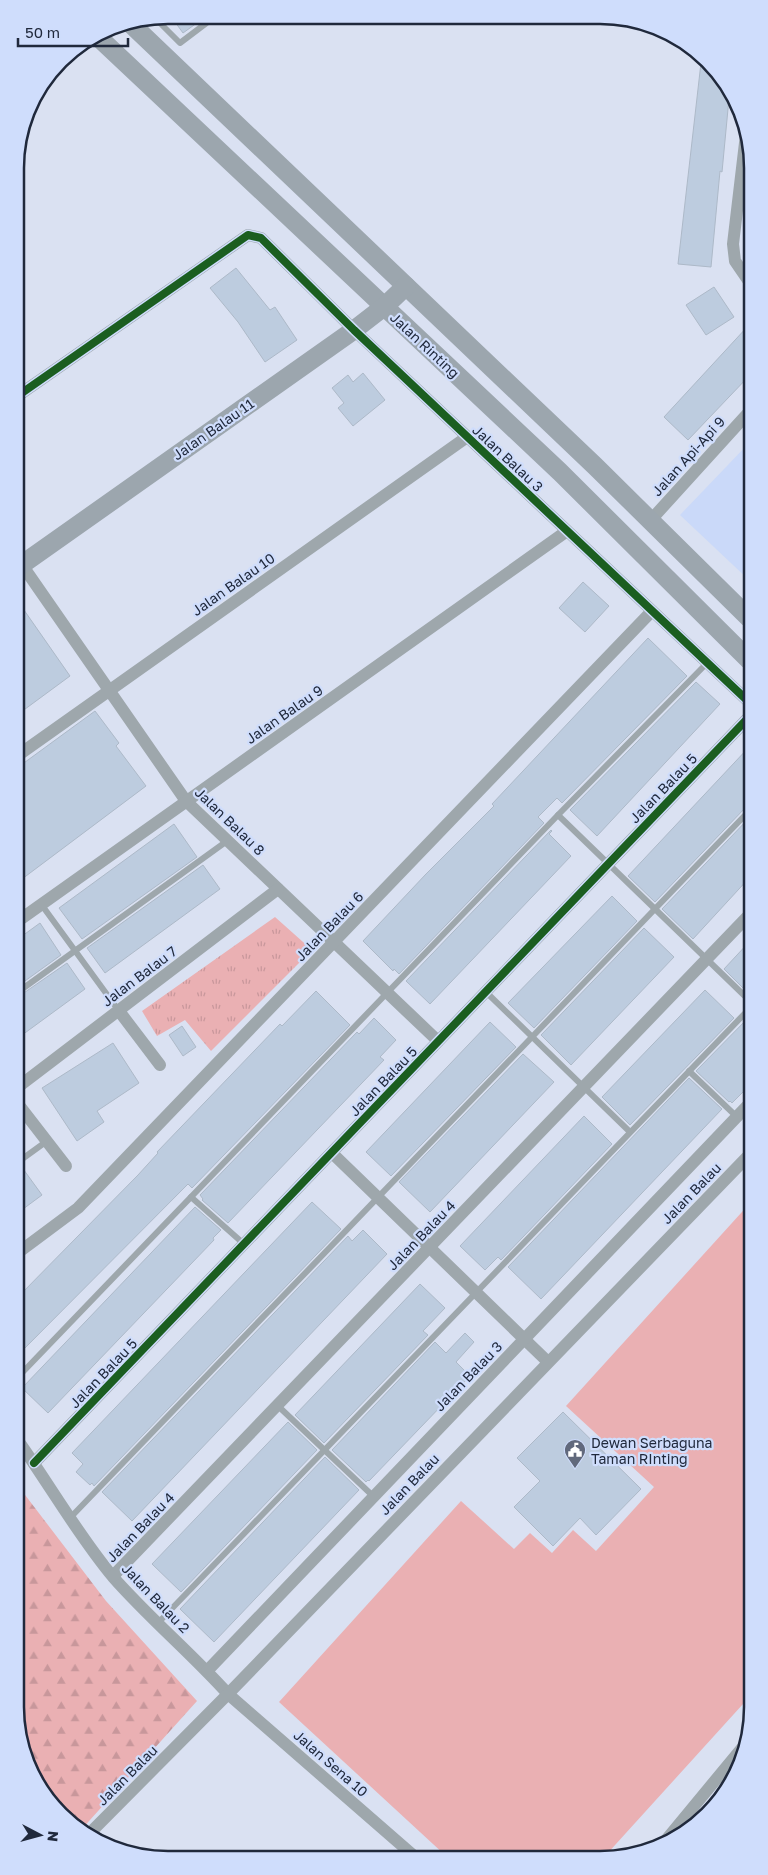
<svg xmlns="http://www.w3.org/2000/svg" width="768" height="1875" font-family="'Golos Text',sans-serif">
  <defs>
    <pattern id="forest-firs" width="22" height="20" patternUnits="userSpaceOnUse" patternTransform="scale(1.25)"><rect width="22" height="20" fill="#eab0b3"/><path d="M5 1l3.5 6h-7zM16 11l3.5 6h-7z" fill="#c8979b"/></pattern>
    <pattern id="park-tufts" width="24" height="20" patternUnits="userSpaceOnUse" patternTransform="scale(1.25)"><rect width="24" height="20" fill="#eab0b3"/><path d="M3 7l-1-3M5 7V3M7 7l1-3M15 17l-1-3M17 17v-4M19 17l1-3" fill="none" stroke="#c8979b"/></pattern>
  </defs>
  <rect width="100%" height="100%" fill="#dae1f2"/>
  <path fill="#cad9f9" d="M749,443V580L680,515Z"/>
  <path fill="#eab0b3" d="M751,1202L753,1693L606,1855L446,1856L279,1702L461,1501L514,1549L530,1533L552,1553L573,1530L596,1551L654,1487L566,1406Z"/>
  <path fill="url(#forest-firs)" d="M19,1487L106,1601L197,1701L81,1830L60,1815L20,1746Z"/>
  <path fill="url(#park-tufts)" d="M275,917L312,950L211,1051L185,1020L157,1036L142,1011Z"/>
  <g fill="#bdccdf" stroke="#adb9c8">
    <path d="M170,15H208L183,33Z"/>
    <path d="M702,54L730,88L722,172L720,171L711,267L678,264Z"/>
    <path d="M236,268L270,310L275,307L297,340L265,362L238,322L210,288Z"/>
    <path d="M714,287L734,317L706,335L686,305Z"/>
    <path d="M748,326L749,376L688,440L664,417Z"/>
    <path d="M363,373L385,400L353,426L338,408L344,403L332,388L348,375L353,382Z"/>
    <path d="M583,582L609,606L585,632L559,608Z"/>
    <path d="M17,600L70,676L17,715Z"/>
    <path d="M648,638L687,676L562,803L557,798L538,817L544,823L399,974L394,969L393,971L363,941L426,874L494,806L492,804Z"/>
    <path d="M696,682L720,704L597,836L570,810Z"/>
    <path d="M95,711L119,743L116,746L146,786L18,882L17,768Z"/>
    <path d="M750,746V805L746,807L655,902L628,876Z"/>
    <path d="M750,817V877L693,939L662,909Z"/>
    <path d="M174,824L197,857L82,939L59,908Z"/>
    <path d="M551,830L552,831L549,834L571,856L430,1004L406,981Z"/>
    <path d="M203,865L220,889L105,973L87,948Z"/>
    <path d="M612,896L637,921L534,1028L508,1003Z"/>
    <path d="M40,923L61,955L18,986V939Z"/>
    <path d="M644,928L674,957L571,1065L541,1035Z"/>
    <path d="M750,941V995L724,969Z"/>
    <path d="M67,963L85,989L18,1038V997Z"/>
    <path d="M705,990L734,1018L630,1125L602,1097Z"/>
    <path d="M316,991L350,1025L192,1188L188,1184L19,1354V1296L138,1175L158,1153L157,1152L280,1024L282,1026Z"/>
    <path d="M751,1015V1084L732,1103L730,1101L729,1102L696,1071Z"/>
    <path d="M374,1018L396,1040L380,1057L384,1060L228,1223L202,1200L203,1199L200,1195L357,1032L359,1034Z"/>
    <path d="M490,1022L516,1047L391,1176L366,1152Z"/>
    <path d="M182,1026L196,1047L183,1056L169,1035Z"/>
    <path d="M113,1043L139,1083L97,1111L104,1122L77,1141L42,1088Z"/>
    <path d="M523,1054L554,1082L430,1212L399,1182Z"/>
    <path d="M689,1078L722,1109L541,1299L508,1267Z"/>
    <path d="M584,1116L612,1144L501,1260L498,1257L485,1270L460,1246Z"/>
    <path d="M21,1166L42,1195L19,1212L18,1167Z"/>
    <path d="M312,1202L341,1229L94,1486L92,1483L90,1485L76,1472L83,1464L72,1453Z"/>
    <path d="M195,1207L221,1230L213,1238L214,1240L48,1413L22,1388Z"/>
    <path d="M363,1230L387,1254L132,1521L102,1492L348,1236L352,1241Z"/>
    <path d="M420,1284L445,1308L423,1331L428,1335L324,1443L295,1415Z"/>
    <path d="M465,1333L474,1342L456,1362L470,1376L369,1481L368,1480L366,1482L332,1450L435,1342L446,1353Z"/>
    <path d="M563,1412L641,1489L596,1535L580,1518L553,1546L514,1507L540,1481L517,1458Z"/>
    <path d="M288,1422L317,1450L181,1592L152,1564Z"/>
    <path d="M325,1457L359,1490L214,1642L180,1609Z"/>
  </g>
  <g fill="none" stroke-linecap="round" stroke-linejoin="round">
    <g stroke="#9ea7ac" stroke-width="6">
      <path d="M155,18L180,43L217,15"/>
      <path d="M558,815L751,1002"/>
      <path d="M41,904L119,1011"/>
      <path d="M18,992L227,841"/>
      <path d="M486,992L630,1132"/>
      <path d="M689,1071L737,1117"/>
      <path d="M18,1162L47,1141"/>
      <path d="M191,1197L244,1244"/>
      <path d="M19,1376L558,815L707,663"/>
      <path d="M277,1405L373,1496"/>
      <path d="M70,1518L750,810"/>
      <path d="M157,1624L751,1007"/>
    </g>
    <g stroke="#9ea7ac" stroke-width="12">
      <path d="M747,126L733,244L735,261L748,280"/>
      <path d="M16,397L248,235L261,238L354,330L750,703"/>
      <path d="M650,521L749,412"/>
      <path d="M18,559L186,801L438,1041"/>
      <path d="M17,756L467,437"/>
      <path d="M18,921L567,531"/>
      <path d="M119,1011L160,1065"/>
      <path d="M18,1087L278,889"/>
      <path d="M18,1104L66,1166"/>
      <path d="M332,1153L548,1362"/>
      <path d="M19,1252L78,1208L652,611"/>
      <path d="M19,1442C51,1487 78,1535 113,1577C149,1618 191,1653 228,1694L414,1856"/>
      <path d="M34,1463L750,716"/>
      <path d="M113,1576L750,914"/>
      <path d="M207,1671L751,1102"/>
      <path d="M88,1835L228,1694L751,1153"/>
      <path d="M661,1846L747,1742"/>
    </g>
    <g stroke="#9ca6ae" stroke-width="19">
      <path d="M130,23L595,466L749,618"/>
      <path d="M96,35L560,472L749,660"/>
      <path d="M17,568L354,330L385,306L406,286"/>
    </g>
    <g stroke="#cfddfc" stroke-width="11">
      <g id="cycleway">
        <path d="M16,397L248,235L261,238L354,330L750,703"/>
        <path d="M34,1463L750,716"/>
      </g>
    </g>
    <use href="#cycleway" stroke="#1b5e20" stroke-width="8"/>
  </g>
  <defs>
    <g id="civic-pin" transform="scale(1.125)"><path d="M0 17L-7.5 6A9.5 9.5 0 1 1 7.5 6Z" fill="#61697c" stroke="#cfddfc"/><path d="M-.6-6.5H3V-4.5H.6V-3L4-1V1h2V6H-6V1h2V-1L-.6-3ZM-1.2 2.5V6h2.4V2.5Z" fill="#fff"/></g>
  </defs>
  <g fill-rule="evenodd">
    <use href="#civic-pin" x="575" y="1450"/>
  </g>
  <g text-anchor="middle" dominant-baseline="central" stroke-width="4.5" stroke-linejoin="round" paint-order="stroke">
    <g font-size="14" fill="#20293c" stroke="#cfddfc">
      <text transform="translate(425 345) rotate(43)">Jalan Rinting</text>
      <text transform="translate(213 429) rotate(-35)">Jalan Balau 11</text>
      <text transform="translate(688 456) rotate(-48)">Jalan Api-Api 9</text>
      <text transform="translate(508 458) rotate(43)">Jalan Balau 3</text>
      <text transform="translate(233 584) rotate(-35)">Jalan Balau 10</text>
      <text transform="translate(284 714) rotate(-35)">Jalan Balau 9</text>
      <text transform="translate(663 788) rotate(-46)">Jalan Balau 5</text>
      <text transform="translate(230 821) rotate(44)">Jalan Balau 8</text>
      <text transform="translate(329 926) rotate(-46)">Jalan Balau 6</text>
      <text transform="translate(139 976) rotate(-37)">Jalan Balau 7</text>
      <text transform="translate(383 1081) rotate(-46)">Jalan Balau 5</text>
      <text transform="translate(691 1193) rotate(-46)">Jalan Balau</text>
      <text transform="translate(421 1235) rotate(-46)">Jalan Balau 4</text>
      <text transform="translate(103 1373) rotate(-46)">Jalan Balau 5</text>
      <text transform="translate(468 1376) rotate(-46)">Jalan Balau 3</text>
      <text transform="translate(409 1484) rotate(-46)">Jalan Balau</text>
      <text transform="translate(140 1527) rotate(-46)">Jalan Balau 4</text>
      <text transform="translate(156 1598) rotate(46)">Jalan Balau 2</text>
      <text transform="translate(331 1763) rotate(41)">Jalan Sena 10</text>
      <text transform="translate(127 1775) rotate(-45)">Jalan Balau</text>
    </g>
    <g font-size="14" fill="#20293c" stroke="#cfddfc" text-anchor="start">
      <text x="591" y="1442">Dewan Serbaguna<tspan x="591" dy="16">Taman RInting</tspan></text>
    </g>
  </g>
  <path d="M0 0H768V1875H0ZM168 24H600A144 144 0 0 1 744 168V1707A144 144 0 0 1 600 1851H168A144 144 0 0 1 24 1707V168A144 144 0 0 1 168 24Z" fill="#cfddfc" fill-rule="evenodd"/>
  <path fill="none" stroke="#20293c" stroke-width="2.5" d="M168 24H600A144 144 0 0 1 744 168V1707A144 144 0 0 1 600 1851H168A144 144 0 0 1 24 1707V168A144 144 0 0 1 168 24Z"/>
  <g transform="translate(40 1835) rotate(96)" stroke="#cfddfc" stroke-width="4" paint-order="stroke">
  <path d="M0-4L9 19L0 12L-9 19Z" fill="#20293c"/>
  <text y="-8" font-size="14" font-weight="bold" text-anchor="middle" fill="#20293c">N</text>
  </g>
  <path d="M18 38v8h110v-8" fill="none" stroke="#20293c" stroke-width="2.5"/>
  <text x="25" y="38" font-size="15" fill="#20293c" stroke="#cfddfc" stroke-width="4" paint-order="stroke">50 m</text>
</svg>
